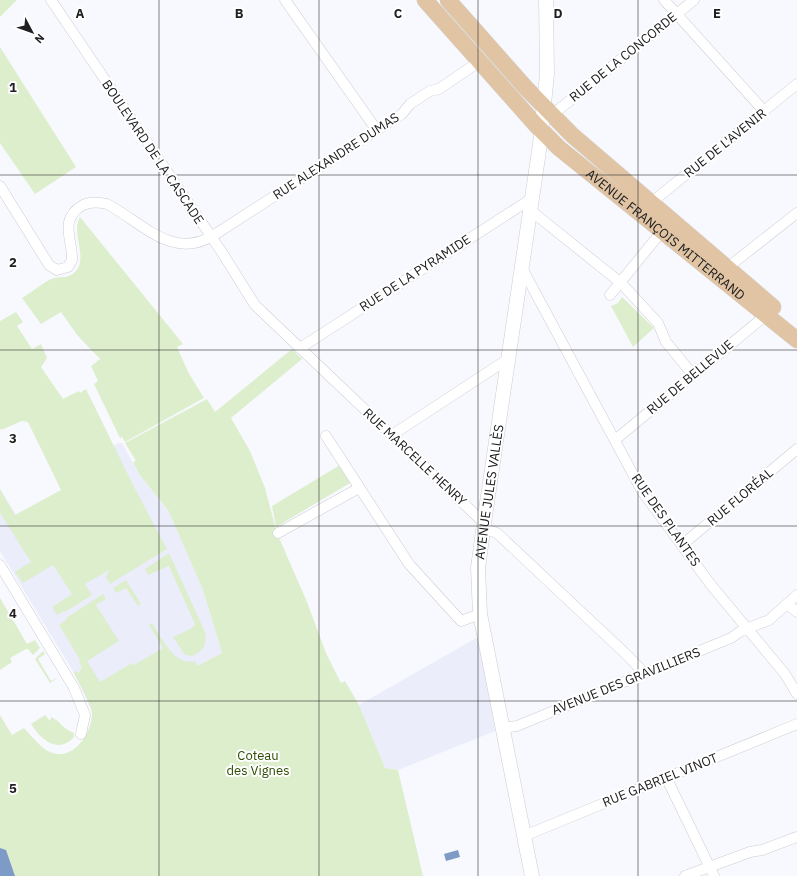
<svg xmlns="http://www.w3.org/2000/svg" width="797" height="876" font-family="'IBM Plex Sans',sans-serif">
  <rect width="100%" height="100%" fill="#f8f9fe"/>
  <g fill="#ebedfb">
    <path d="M119,443H122L139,474L168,510L203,590L222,653L186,672L92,711L74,673L0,551V489L16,515L85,477L78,463Z"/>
    <path d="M478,637L495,731L398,770L385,768L359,705Z"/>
  </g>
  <g fill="#ddeecd">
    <path d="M0,0H17L0,17Z"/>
    <path d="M0,47L76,167L35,194L0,143Z"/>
    <path d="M80,217L183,344L177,347L188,372L204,398L125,442L122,437L120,438L94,384L98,381L91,366L100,359L78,336L61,312L41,324L22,298C31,293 46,280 54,278C62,276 67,279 74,273C90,259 70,235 80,217Z"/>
    <path d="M622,297L654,328L633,347L611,306L618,303Z"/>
    <path d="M16,312L23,322L17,326L32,349L41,344L47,358L41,367L63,399L79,391L80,393L86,389L133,485L167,549L110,584L106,577L109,570L85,584L92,595L65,612L64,611L57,615L52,607L72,594L53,565L23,583L15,572L31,562L0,513V489L15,515L61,490L28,422L22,421L1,430L0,428V321Z"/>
    <path d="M292,349L302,359L231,418L250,451L265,488L277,533L307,602L326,653L341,683L345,681L359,705L385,768L398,770L423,876H0V715L12,735L24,728C31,736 38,744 46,750C71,765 92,735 92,713C92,704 78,682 74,673L75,671L79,673L82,667L79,662L80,660L59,625L67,619L66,618L103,594L106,599L96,605L119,641L87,661L100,682L132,663L134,665L163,648L149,625L152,623C161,636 174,667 195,661L197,666L222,653L203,590L168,510L139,474L133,462L136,461L125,443L207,399L215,412Z"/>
    <path d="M340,465L350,483L276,527L272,506Z"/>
    <path d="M169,553L205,632C208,643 203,652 192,656L185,655L173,637L192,628L195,624L169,566L148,575L145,569Z"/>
    <path d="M126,580L141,604L138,606L126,588L116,593L113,588Z"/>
    <path d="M0,598L27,644L35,640L40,648L33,655L28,649H26L10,658L12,662L0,670Z"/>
    <path d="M43,651L45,654L38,659L51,681L59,677L50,683L35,659Z"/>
    <path d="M45,715L50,721L51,717C61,721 61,728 74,733V737C58,755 40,739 31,724Z"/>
  </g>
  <g fill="#7d9bc6">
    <path d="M0,848L6,850L15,876H0Z"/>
    <path d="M458,850L460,857L446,861L444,854Z"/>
  </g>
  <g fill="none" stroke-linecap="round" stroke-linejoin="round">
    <g stroke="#cccdd3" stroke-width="11">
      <g id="street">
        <path d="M51,0L221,251L255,305L484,523L488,530L497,533L628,656L644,673"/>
        <path d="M285,0L376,129"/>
        <path d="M664,0L764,111"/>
        <path d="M552,115L694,0"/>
        <path d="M0,186L49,265L57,270L68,267L72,260C73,240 58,219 83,205C91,201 99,202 107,204C143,223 173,261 214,235L402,114L410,104L430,91L439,89L480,61"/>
        <path d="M652,202L797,84"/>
        <path d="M530,210L621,283L658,323L666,342L693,375"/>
        <path d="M522,268L642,491L711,585L785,674L797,694"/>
        <path d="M727,268L797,213"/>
        <path d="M610,295L662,231"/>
        <path d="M300,348L531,199"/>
        <path d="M392,435L508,359"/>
        <path d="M326,436L409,564L461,621L480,614"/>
        <path d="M615,440L766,315"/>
        <path d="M278,533L359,488"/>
        <path d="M682,545L797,449"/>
        <path d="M0,565L74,688L85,715L81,734"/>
        <path d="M787,604L797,612"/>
        <path d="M502,728L517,726L731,638L741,631L769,620L797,595"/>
        <path d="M666,777L714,876"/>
        <path d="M524,836L797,724"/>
        <path d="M685,876L750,852L762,850L797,837"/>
      </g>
    </g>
    <g stroke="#cccdd3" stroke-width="15">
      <g id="secondary">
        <path id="s1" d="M532,876L480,614L478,568L484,523L540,144L547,74L546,0"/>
      </g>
    </g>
    <g stroke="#d7d7d7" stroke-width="17">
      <g id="primary">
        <path id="s2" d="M425,0L536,125L559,148L797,340"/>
        <path d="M448,0L525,87L572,135L773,307"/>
      </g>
    </g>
    <use href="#street" stroke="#fff" stroke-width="10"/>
    <use href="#secondary" stroke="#fff" stroke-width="14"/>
    <use href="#primary" stroke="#e0c4a3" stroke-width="16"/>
  </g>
  <path fill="none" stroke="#202022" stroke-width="1" stroke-opacity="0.55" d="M159,0V876M319,0V876M478,0V876M638,0V876M0,175H797M0,350H797M0,526H797M0,701H797"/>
  <g text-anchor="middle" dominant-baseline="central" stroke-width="4" stroke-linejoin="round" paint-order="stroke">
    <g font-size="13" fill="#202022" stroke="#fff">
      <text transform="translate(623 57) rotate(-39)">RUE DE LA CONCORDE</text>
      <text transform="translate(725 143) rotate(-39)">RUE DE L'AVENIR</text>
      <text transform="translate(153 152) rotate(56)">BOULEVARD DE LA CASCADE</text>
      <text transform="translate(336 156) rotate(-33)">RUE ALEXANDRE DUMAS</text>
      <text stroke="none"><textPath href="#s2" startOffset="337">AVENUE FRANÇOIS MITTERRAND</textPath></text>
      <text transform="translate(415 273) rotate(-33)">RUE DE LA PYRAMIDE</text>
      <text transform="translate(690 377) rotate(-40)">RUE DE BELLEVUE</text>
      <text transform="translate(415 457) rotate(43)">RUE MARCELLE HENRY</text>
      <text stroke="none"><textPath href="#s1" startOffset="390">AVENUE JULES VALLÈS</textPath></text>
      <text transform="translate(740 497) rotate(-40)">RUE FLORÉAL</text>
      <text transform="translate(666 520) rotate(55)">RUE DES PLANTES</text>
      <text transform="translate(626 681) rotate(-22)">AVENUE DES GRAVILLIERS</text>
      <text transform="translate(660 780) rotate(-22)">RUE GABRIEL VINOT</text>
    </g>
    <g font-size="13" fill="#2e4b00" stroke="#fff">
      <text x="258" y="755">Coteau<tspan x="258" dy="15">des Vignes</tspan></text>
    </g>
  </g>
  <g font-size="13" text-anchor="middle" font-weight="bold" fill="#202022" stroke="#fff" stroke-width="4" stroke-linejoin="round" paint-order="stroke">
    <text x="80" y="18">A</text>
    <text x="239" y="18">B</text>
    <text x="398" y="18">C</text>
    <text x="558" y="18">D</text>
    <text x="717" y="18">E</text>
    <text x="13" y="92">1</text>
    <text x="13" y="267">2</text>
    <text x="13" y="443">3</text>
    <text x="13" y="618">4</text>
    <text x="13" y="793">5</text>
  </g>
  <g transform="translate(32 32) rotate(131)" stroke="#ffffff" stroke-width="3" paint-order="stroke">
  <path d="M0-3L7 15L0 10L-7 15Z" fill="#202022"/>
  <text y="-6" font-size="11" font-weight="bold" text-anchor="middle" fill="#202022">N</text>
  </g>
</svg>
